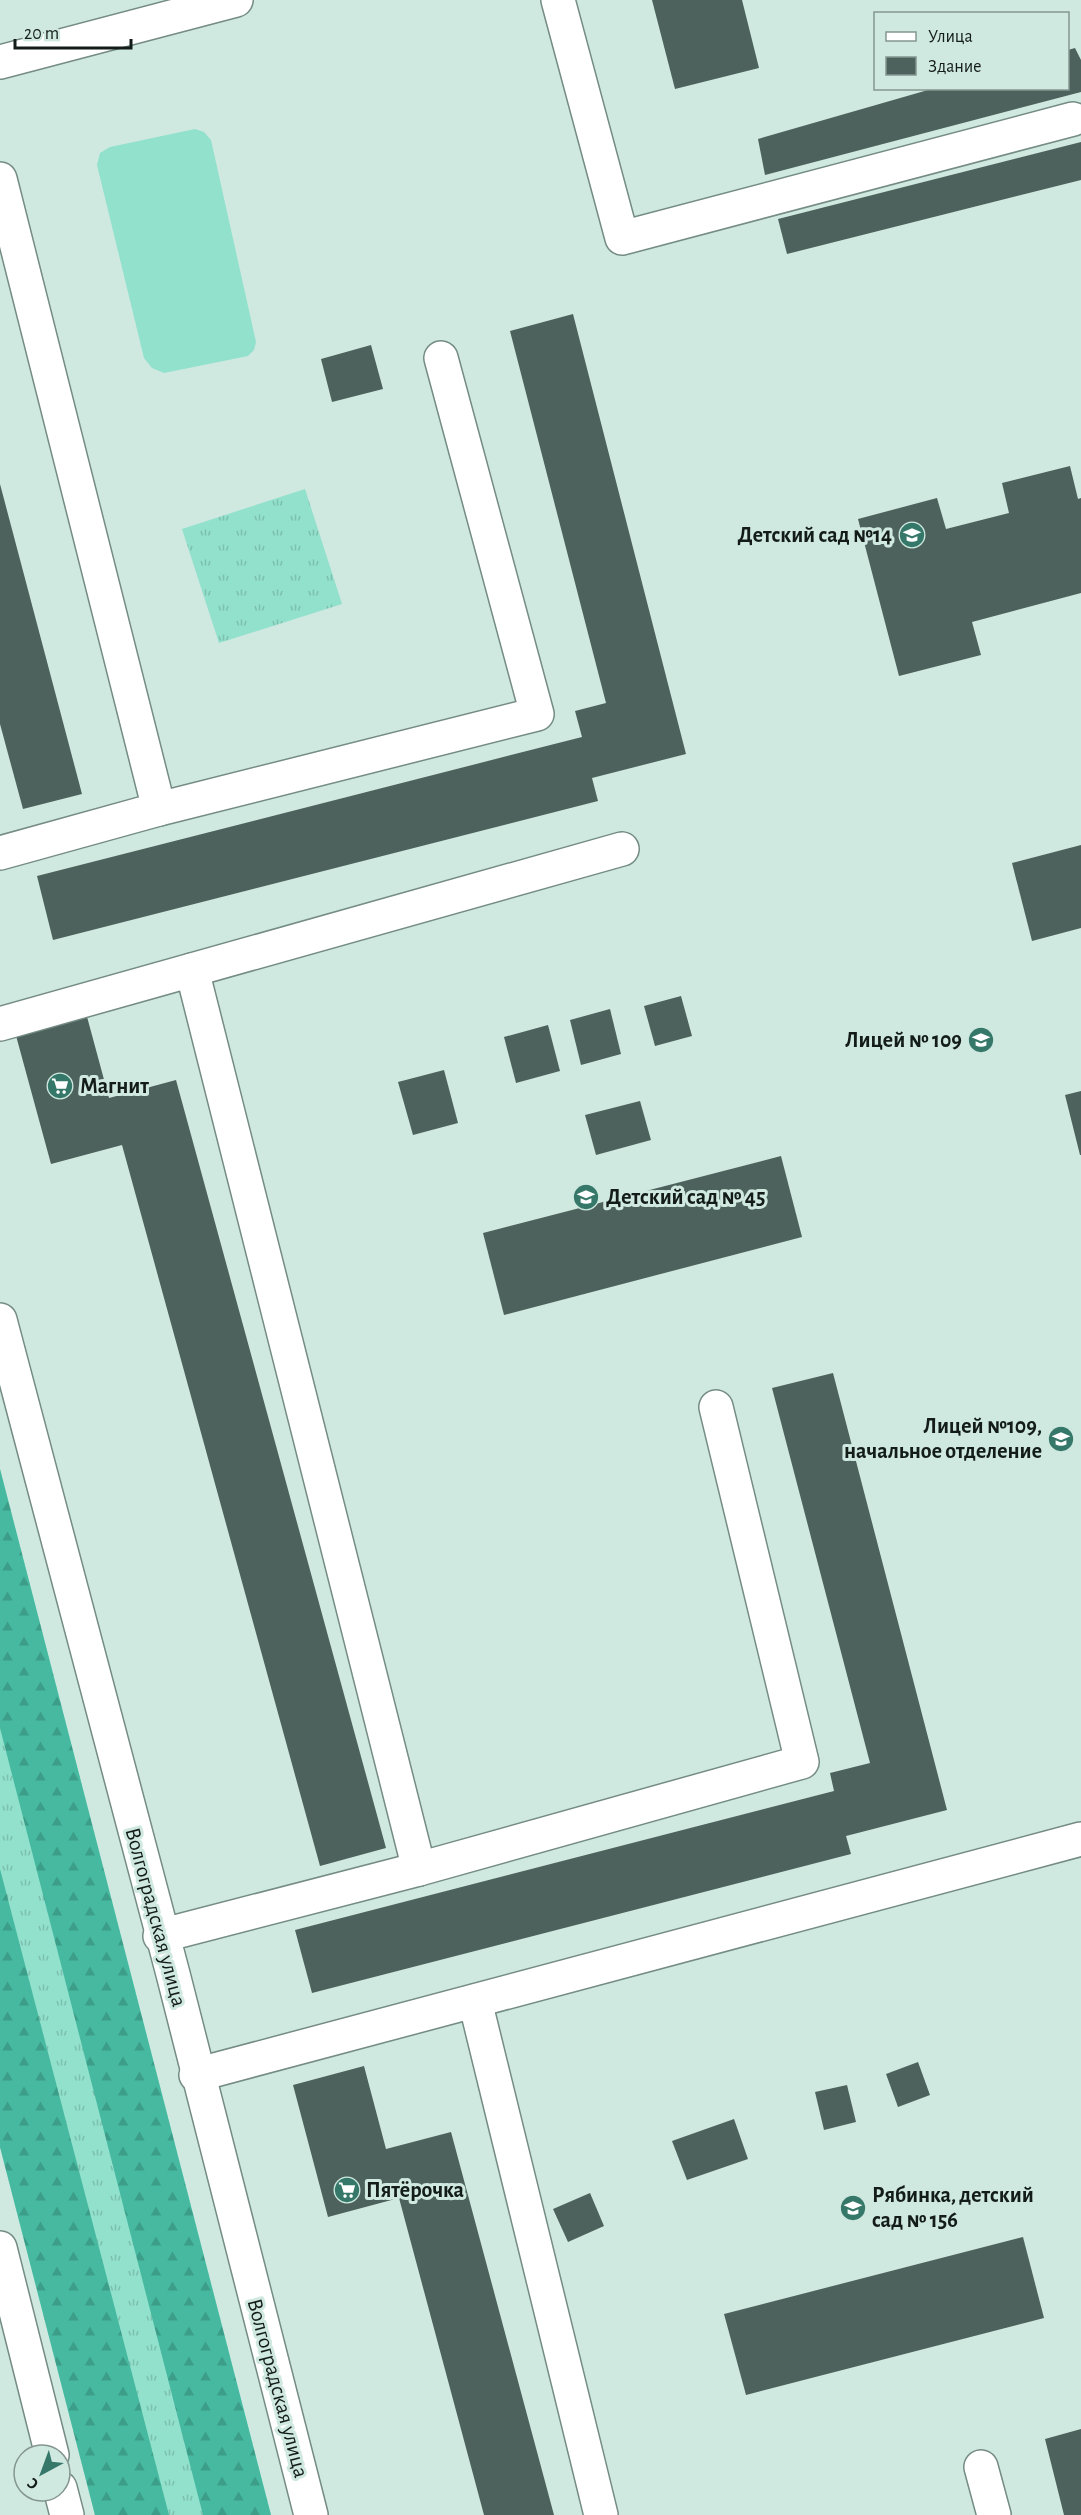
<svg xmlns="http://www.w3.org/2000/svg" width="1081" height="2515" font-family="'Alegreya Sans',sans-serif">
  <defs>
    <pattern id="grass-tufts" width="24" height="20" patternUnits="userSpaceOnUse" patternTransform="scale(1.5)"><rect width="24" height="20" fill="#91e1cc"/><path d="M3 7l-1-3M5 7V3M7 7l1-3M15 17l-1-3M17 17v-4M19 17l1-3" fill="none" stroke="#7cc0af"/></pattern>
    <pattern id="forest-firs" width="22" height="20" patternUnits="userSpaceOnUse" patternTransform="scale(1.5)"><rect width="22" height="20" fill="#46b9a0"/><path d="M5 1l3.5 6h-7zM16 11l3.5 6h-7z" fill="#3c9e89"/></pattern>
  </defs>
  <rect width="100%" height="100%" fill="#cfe8e0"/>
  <g fill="url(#grass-tufts)">
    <path d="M305,489L342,604L219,643L182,529Z"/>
    <path d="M0,1469L271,2515H95L0,2147Z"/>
  </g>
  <g fill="url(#forest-firs)">
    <path d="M0,1469L271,2515H203L0,1728Z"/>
    <path d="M0,1869L169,2515H95L0,2147Z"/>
  </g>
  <path fill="#91e1cc" d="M195,129L204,132L211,140L256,342L254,350L248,356L164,373L152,368L144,358L97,165L100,153L110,147Z"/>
  <g fill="#4d625c">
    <path d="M652,0H742L759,68L675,89Z"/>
    <path d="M1075,48L1081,60V92L765,175L758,139L935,88H1068V50Z"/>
    <path d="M1081,142V180L787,254L778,219Z"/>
    <path d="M573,314L686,754L592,778L598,801L53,940L37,876L582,737L575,711L606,703L510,331Z"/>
    <path d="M371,345L383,389L332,402L321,359Z"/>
    <path d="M1070,466L1078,499L1081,498V593L972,622L981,655L899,676L858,519L937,498L946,529L1009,513L1002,483Z"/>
    <path d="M0,484L82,794L23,809L0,724Z"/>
    <path d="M1081,845V928L1032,941L1012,863Z"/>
    <path d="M681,996L692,1036L655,1046L644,1006Z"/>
    <path d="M610,1009L621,1054L581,1065L570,1020Z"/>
    <path d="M86,1013L109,1098L176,1080L386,1848L320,1866L122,1145L51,1164L15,1032Z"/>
    <path d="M548,1025L560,1071L516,1083L504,1037Z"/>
    <path d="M444,1070L458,1123L413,1135L398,1082Z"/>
    <path d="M1081,1091V1155H1080L1065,1095Z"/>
    <path d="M640,1101L651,1140L596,1155L585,1115Z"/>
    <path d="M781,1156L802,1237L504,1315L483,1233Z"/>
    <path d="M833,1373L947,1810L846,1836L851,1854L312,1993L295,1930L834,1791L830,1773L870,1763L772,1388Z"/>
    <path d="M918,2062L930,2095L898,2107L886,2074Z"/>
    <path d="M364,2066L386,2149L451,2132L554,2515H484L399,2198L328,2217L293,2085Z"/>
    <path d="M847,2085L856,2122L824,2130L815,2092Z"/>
    <path d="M734,2119L748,2159L687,2180L672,2141Z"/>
    <path d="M590,2193L604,2226L568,2242L553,2209Z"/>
    <path d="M1023,2237L1044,2318L746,2395L724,2314Z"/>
    <path d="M1081,2429V2515H1064L1045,2439Z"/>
  </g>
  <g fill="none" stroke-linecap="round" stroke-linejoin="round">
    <g stroke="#758c85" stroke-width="36">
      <g id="minor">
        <path d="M558,0L622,238L1073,119"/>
        <path d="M0,62L236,0"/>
        <path d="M0,179L159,809L537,714L441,358"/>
        <path d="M0,853L159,809"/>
        <path d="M192,970L419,1869L802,1762L716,1407"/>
        <path d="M0,1024L622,849"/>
        <path d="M0,1320L173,1974L311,2515"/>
        <path d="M160,1936L419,1869"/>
        <path d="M475,2001L601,2515"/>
        <path d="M196,2075L1081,1839"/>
        <path d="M0,2248L52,2455"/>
        <path d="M981,2467L994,2515"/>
        <path d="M60,2488L67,2515"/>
      </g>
    </g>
    <use href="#minor" stroke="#fff" stroke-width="33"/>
  </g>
  <defs>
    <g id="school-disc" transform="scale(1.35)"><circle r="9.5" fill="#357768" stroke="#cfe8e0"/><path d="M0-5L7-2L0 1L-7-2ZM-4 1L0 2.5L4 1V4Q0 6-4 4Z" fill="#fff"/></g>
    <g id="supermarket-disc" transform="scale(1.35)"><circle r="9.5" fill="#357768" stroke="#cfe8e0"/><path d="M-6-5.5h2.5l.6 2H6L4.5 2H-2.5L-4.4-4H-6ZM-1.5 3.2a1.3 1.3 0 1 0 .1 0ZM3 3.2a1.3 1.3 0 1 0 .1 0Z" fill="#fff"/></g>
  </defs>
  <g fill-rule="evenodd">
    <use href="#school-disc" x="912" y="535"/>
    <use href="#school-disc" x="981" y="1040"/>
    <use href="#supermarket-disc" x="60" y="1086"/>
    <use href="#school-disc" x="586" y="1197"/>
    <use href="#school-disc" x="1061" y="1439"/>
    <use href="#supermarket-disc" x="347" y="2190"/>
    <use href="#school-disc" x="853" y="2208"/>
  </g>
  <g text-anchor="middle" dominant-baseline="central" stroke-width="6" stroke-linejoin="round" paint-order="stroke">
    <g font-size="22" font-weight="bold" fill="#131c19" stroke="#cfe8e0" text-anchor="start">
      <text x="892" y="535" text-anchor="end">Детский сад №14</text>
      <text x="962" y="1040" text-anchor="end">Лицей № 109</text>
      <text x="80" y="1086">Магнит</text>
      <text x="606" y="1197">Детский сад № 45</text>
      <text x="1042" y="1426" text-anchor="end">Лицей №109,<tspan x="1042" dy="25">начальное отделение</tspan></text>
      <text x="366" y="2190">Пятёрочка</text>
      <text x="872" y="2195">Рябинка, детский<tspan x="872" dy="25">сад № 156</tspan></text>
    </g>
    <g font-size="22" fill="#131c19" stroke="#cfe8e0">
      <text transform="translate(156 1917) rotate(75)">Волгоградская улица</text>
      <text transform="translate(278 2388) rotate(75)">Волгоградская улица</text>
    </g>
  </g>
  <rect x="874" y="12" width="195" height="78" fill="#cfe8e0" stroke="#849690" stroke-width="1.5"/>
  <rect x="886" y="32" width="30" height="9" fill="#ffffff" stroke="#849690" stroke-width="1.5"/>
  <text x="928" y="42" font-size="18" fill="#131c19">Улица</text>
  <rect x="886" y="57" width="30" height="18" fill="#4d625c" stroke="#849690" stroke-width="1.5"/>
  <text x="928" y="72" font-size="18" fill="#131c19">Здание</text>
  <g transform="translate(42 2473) rotate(221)"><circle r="28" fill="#cfe8e0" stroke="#849690" stroke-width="1.5"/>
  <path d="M0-4.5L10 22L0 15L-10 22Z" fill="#357768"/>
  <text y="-9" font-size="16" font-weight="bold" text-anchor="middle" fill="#131c19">С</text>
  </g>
  <path d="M15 39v9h116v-9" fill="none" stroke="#131c19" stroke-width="3"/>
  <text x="24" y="39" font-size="18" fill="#131c19" stroke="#cfe8e0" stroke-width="4.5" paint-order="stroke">20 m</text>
</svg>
